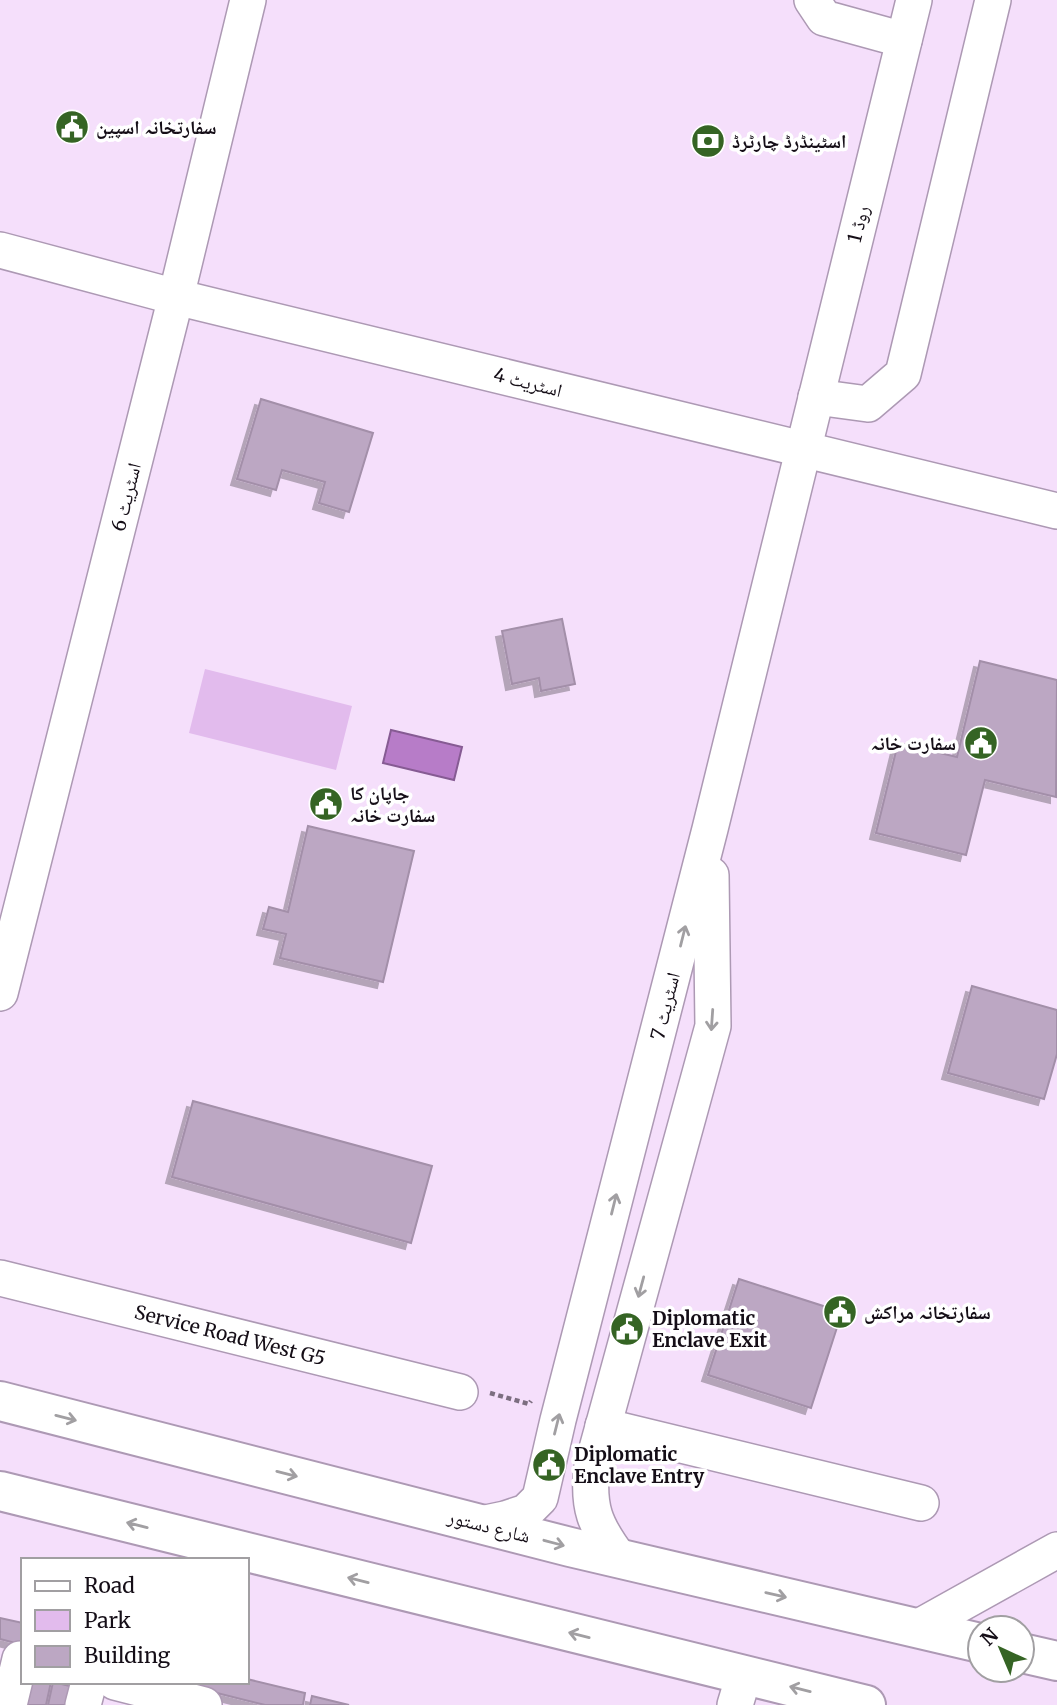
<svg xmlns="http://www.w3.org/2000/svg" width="1057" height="1705" font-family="Merriweather,'Noto Naskh Arabic',serif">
  <defs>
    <filter id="shadow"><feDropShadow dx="-6" dy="6" stdDeviation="0" flood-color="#0004"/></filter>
  </defs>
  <rect width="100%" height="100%" fill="#f5dffb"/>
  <path fill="#e2bbed" d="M205,669L352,706L336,770L189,733Z"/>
  <path fill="#b77cc8" stroke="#865b93" stroke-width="2" d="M391,730L462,747L454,780L383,763Z"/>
  <g fill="#bca7c3" stroke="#a38fa9" stroke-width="2" filter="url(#shadow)">
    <path d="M261,399L373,433L349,512L319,503L325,482L282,470L276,490L237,479Z"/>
    <path d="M562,619L575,684L541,691L539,678L512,684L502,631Z"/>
    <path d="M980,661L1057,680L1056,797L985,780L966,855L876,833L898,743L957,757Z"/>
    <path d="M308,826L414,851L383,982L280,958L286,934L263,929L269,907L288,912Z"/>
    <path d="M972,986L1057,1010V1054L1044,1099L948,1073Z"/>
    <path d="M193,1101L432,1166L411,1243L172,1177Z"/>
    <path d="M739,1279L842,1312L811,1408L708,1375Z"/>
    <path d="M0,1618L23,1623V1645L0,1639Z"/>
    <path d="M247,1679L305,1693L303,1705H265L173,1682H247Z"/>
    <path d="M30,1682H51L46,1705H25Z"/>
    <path d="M53,1682L74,1687L69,1705H48Z"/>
    <path d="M312,1696L349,1705H310Z"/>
  </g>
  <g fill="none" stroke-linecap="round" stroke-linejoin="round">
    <g stroke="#ad99b4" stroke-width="38">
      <g id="minor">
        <path d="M812,0L824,18L904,40"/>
        <path d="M0,250L176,297L1057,511"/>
        <path d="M816,397L868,404L903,374L993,0"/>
        <path d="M0,993L176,297L248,0"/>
        <path d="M0,1278L460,1392"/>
        <path d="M603,1426L921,1503"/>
        <path d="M481,1524L505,1519L526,1512L540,1498L558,1420L710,829L914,0"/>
        <path d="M619,1558C595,1526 587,1507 592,1467L713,1026L711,875"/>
        <path d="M917,1628L1057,1550"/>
        <path d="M115,1682L204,1705"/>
        <path d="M9,1705L20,1659"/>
        <path d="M83,1705L89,1682"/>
        <path d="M735,1705L744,1675"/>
      </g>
    </g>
    <g stroke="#ad99b4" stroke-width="42">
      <g id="major">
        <path d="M0,1401L570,1547L980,1643"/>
        <path d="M0,1491L866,1705"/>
        <path d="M1022,1653L1057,1661"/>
      </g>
    </g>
    <path stroke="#7c6e80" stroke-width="4.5" stroke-dasharray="5 3.5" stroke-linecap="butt" d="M490,1393L529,1404L531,1401"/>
    <use href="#minor" stroke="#fff" stroke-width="35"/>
    <use href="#major" stroke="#fff" stroke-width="38"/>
  </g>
  <defs><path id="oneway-shaft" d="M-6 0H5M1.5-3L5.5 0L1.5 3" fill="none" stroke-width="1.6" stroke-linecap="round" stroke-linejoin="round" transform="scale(1.75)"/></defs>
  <g stroke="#a19fa2">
    <use href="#oneway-shaft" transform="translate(683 936) rotate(-76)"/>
    <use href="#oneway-shaft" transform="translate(712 1020) rotate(94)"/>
    <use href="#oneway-shaft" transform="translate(614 1204) rotate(-76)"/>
    <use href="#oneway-shaft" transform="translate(641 1287) rotate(105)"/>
    <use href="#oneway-shaft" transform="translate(66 1418) rotate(14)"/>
    <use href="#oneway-shaft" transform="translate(557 1424) rotate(-76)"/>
    <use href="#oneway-shaft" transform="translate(287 1474) rotate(14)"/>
    <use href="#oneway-shaft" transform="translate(137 1525) rotate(-166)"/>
    <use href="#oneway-shaft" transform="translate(554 1543) rotate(15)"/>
    <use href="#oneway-shaft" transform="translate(358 1580) rotate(-166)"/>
    <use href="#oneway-shaft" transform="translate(776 1595) rotate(13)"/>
    <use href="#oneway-shaft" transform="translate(579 1635) rotate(-166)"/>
    <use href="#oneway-shaft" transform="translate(800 1689) rotate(-166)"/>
  </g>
  <defs>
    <g id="civic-disc" transform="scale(1.75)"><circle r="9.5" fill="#356424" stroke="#fff"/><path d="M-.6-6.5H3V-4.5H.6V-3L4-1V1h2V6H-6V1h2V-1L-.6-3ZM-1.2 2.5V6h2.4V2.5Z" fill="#fff"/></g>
    <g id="bank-disc" transform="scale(1.75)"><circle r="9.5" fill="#356424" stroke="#fff"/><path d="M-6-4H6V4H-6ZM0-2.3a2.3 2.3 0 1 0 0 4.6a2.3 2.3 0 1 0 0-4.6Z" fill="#fff"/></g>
  </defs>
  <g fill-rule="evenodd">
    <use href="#civic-disc" x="72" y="127"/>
    <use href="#bank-disc" x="708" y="141"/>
    <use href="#civic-disc" x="981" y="743"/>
    <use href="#civic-disc" x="326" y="804"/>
    <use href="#civic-disc" x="840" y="1312"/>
    <use href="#civic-disc" x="627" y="1329"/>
    <use href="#civic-disc" x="549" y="1465"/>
  </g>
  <g text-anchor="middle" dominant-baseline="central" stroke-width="7" stroke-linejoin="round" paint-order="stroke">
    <g font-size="19" font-weight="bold" fill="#150e17" stroke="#fff" text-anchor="start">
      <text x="96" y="127">سفارتخانہ اسپین</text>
      <text x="732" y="141">اسٹینڈرڈ چارٹرڈ</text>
      <text x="956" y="743" text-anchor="end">سفارت خانہ</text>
      <text x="350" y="793">جاپان کا<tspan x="350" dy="22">سفارت خانہ</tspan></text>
      <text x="864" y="1312">سفارتخانہ مراکش</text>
      <text x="652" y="1318">Diplomatic<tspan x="652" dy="22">Enclave Exit</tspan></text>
      <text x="574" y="1454">Diplomatic<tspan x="574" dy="22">Enclave Entry</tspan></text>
    </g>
    <g font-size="19" fill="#150e17" stroke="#fff">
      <text transform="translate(858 224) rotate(-76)">روڈ 1</text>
      <text transform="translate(528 382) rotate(14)">اسٹریٹ 4</text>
      <text transform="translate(126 497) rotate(-76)">اسٹریٹ 6</text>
      <text transform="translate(665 1006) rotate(-76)">اسٹریٹ 7</text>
      <text transform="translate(230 1335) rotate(14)">Service Road West G5</text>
      <text transform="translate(489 1526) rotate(14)">شارع دستور</text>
    </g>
  </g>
  <rect x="21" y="1558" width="228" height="126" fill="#ffffff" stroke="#a19fa2" stroke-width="2"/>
  <rect x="35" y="1581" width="35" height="10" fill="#ffffff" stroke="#a19fa2" stroke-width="2"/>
  <text x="84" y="1593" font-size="21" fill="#150e17">Road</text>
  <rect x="35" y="1610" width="35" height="21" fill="#e2bbed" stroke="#a19fa2" stroke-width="2"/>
  <text x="84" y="1628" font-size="21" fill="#150e17">Park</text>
  <rect x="35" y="1646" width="35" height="21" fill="#bca7c3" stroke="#a19fa2" stroke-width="2"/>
  <text x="84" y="1663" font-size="21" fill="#150e17">Building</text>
  <g transform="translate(1001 1649) rotate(316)"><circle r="33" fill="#ffffff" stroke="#a19fa2" stroke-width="2"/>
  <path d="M0-5L12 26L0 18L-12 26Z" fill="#356424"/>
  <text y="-10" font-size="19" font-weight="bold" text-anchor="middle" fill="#150e17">N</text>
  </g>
</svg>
